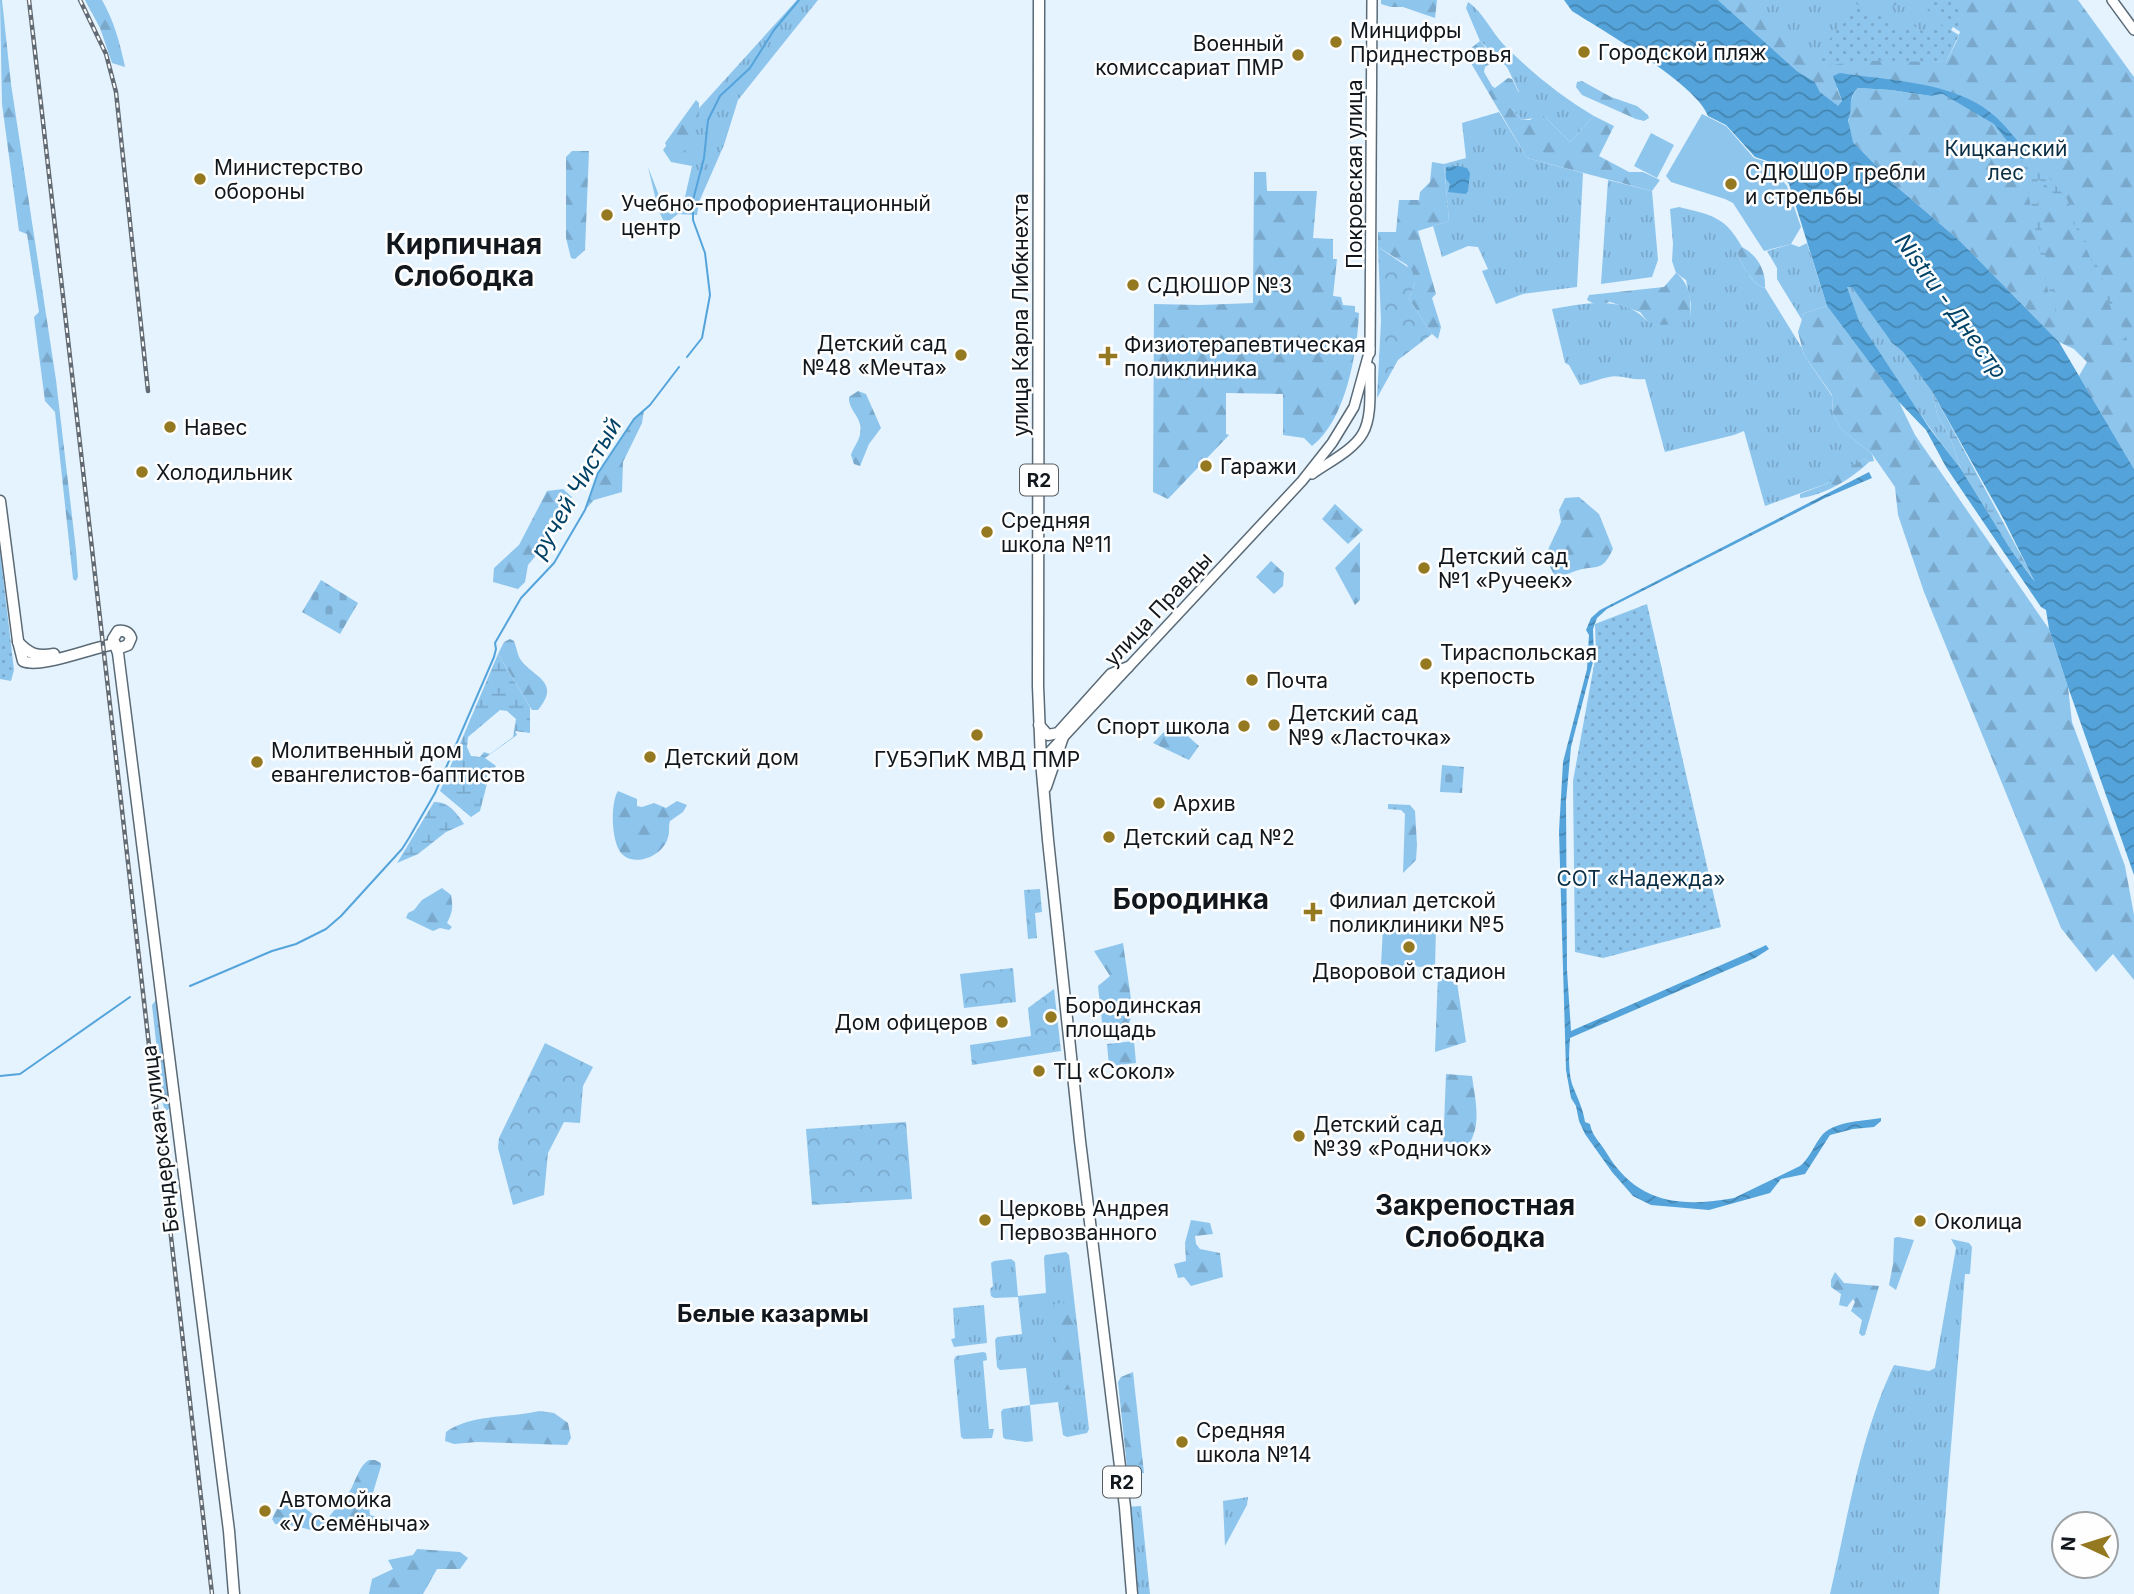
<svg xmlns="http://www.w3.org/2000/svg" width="2134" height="1594" font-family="Inter,sans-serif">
  <defs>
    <pattern id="grass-tufts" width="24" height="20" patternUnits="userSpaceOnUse" patternTransform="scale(1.75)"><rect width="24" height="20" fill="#8ec5ed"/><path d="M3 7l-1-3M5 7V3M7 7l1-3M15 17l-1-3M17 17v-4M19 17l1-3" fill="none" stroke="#79a8cb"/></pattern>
    <pattern id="forest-firs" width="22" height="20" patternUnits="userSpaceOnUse" patternTransform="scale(1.75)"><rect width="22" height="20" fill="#8ec5ed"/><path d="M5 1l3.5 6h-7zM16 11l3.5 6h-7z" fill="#79a8cb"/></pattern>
    <pattern id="wetland-marsh" width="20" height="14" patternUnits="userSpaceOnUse" patternTransform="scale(1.75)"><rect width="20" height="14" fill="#8ec5ed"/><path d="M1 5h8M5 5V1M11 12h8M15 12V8" fill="none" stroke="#79a8cb"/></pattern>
    <pattern id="cemetery-stones" width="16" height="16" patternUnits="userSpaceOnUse" patternTransform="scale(1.75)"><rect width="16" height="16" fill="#8ec5ed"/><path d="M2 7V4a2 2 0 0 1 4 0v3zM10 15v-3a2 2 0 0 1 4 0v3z" fill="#79a8cb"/></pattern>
    <pattern id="park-crowns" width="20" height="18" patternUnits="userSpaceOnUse" patternTransform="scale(1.75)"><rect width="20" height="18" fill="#8ec5ed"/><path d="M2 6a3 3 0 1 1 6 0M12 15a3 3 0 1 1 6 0" fill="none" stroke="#79a8cb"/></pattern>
    <pattern id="garden-dots" width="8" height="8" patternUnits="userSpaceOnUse" patternTransform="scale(1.75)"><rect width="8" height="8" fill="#8ec5ed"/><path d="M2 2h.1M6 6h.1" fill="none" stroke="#79a8cb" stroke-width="1.8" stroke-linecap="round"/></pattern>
    <pattern id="water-waves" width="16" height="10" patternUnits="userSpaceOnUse" patternTransform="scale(1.75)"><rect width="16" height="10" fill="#54a4db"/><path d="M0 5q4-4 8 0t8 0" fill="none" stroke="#4485b1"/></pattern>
  </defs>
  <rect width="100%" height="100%" fill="#e4f3fe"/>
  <g fill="url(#grass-tufts)">
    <path d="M797,0H818L738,100L724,145L699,202L697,215L678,214L665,224L658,209L648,167L665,211L673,215L667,210H682L692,166L671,162L663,150L671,139Z"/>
    <path d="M1718,0H1969L1932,62L1942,89L1833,76Z"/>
    <path d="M1468,2C1482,11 1491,31 1503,44C1532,73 1559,95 1594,116L1570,142L1544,116L1522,120L1509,106L1508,100L1519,92L1507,67L1480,41L1466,8Z"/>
    <path d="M1499,112L1527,158L1583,173L1577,287L1523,294L1496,304L1482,271L1488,269L1478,247L1468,246L1442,257L1433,226L1449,221L1444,164L1466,158L1462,123Z"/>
    <path d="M1608,180L1652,191L1658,260L1652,277L1601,284Z"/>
    <path d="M1679,207C1711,215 1725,216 1742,247L1737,252C1742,265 1751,284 1765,288L1802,348L1804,355L1832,396L1833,413L1841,429L1872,454L1874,461L1869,462L1864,459L1831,482L1765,506L1744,431L1734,435L1665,452L1645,379C1633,381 1620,374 1609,377C1599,379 1590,383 1580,385L1569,365L1565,363L1552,309C1584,304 1624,294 1648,322L1690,317L1691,304L1686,280L1676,273L1672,261L1673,244L1670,209Z"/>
    <path d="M1807,243L1827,306L1804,313L1802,320L1777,279V268L1767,251L1791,244L1799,247Z"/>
    <path d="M1852,286L1892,343L1903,352L1933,393L1937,414L1951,440L1961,469C1932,432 1905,393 1880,354C1867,334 1848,311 1847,287Z"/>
    <path d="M1951,1239L1969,1243L1972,1247L1970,1274H1965L1939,1594H1830C1848,1517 1860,1436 1894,1365L1929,1371L1935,1368L1956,1248Z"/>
    <path d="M1066,1252L1069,1255L1089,1429L1087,1433L1067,1437L1063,1435L1058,1402L1030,1405L1033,1441L1026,1442L1005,1439L1003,1437L1001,1412L1003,1409L1030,1405L1026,1368L1000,1370L997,1367L995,1340L997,1337L1022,1334L1018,1297L994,1298L991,1296L990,1289L993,1286L991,1263L994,1261L1011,1259L1015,1262L1018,1296L1046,1293L1044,1258L1045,1255Z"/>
    <path d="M984,1305L987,1343L954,1347L951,1339L955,1338L953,1308Z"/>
    <path d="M983,1352L986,1353L987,1360L983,1361L989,1429H994L992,1438L964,1439L961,1437L954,1360L956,1356Z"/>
    <path d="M1248,1497L1247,1505L1225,1546L1223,1501Z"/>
    <path d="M1141,1506L1150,1594H1132L1125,1507Z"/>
  </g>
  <g fill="url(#forest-firs)">
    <path d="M0,0H2L11,84L56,380L76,550L78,577L76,581L73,579L55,412L45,401L34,317L39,312L27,234L19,231L2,104Z"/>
    <path d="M85,0H102C114,21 120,43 125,67L112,63L100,28Z"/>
    <path d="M1381,0H1437L1435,18L1403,7H1391L1381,4Z"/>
    <path d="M1718,0H1738L1757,14L1765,25L1786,36L1824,67C1863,57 1906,62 1946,62C1955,44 1965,31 1960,11L1968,0H2078L2134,77V469L2079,376L2087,362L2074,349L2059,342L1960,241L1896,186L1853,142C1846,126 1846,101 1858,88L1891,90L1931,96L1943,94L1840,73L1837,89L1842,101L1838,107L1820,92L1815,82L1797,71Z"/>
    <path d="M1857,0H1921L1912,10L1903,0L1879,16L1854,3Z"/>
    <path d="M1480,41L1494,58L1493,62L1485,67L1484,72L1492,86L1495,88L1508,78L1512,79L1519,93L1509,100V106L1522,120H1530L1536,115L1544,116L1570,142L1594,116L1614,126L1599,156L1629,172H1643L1660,180L1652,191L1527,158L1465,53Z"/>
    <path d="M1582,81L1611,97L1637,106L1648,115L1649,118L1644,121L1636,119L1582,95L1576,87L1577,82Z"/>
    <path d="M696,100L699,103V114L690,148L679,153L669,151L665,143Z"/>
    <path d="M572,151H589L585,250L575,259L571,258L566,238V157Z"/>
    <path d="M1432,162L1444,164L1449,221L1418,231L1436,294L1432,298L1441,327L1438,339L1432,334L1409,299L1415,283L1407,265L1378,247V232H1396L1399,200H1419L1420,192L1430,182Z"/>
    <path d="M1254,172H1266L1267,191H1317L1313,238L1333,239V259H1337L1333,296L1341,297L1343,305L1355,306V312L1359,313C1357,353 1346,420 1312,446L1304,438L1283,435V394L1226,393V434L1229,435L1168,499L1153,492L1154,304L1200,305L1253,303Z"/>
    <path d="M1742,247C1757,255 1766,270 1765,288C1751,284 1742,265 1737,252Z"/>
    <path d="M1676,273C1691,285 1691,299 1690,317L1673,324L1662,325L1648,322L1640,312L1610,302L1596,305L1587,300L1589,295L1664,287Z"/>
    <path d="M1827,306L1899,402L1915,435L2049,629L2068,687L2072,722L2125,866L2134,915V980L2113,954L2096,972L2061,928L1924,592L1898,515L1895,487L1872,454L1841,429L1833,413L1832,395L1804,355L1798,332L1804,313Z"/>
    <path d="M858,391L866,394L881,428L869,444L860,466L854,464L851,455C853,448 859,441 860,434C864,418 848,411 849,397Z"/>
    <path d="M644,410L642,423L623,462L622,492L594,500L585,510L598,473L634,419Z"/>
    <path d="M1864,459L1869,462C1853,478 1823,496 1800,498V494L1831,482V478Z"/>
    <path d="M563,489L572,497L549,522L548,541L528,565L525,582L518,589L493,582L494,568L519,545L547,491Z"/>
    <path d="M1579,497L1599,514L1613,549C1603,569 1601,566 1582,569C1573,571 1565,576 1555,577L1545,556L1561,522L1559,510L1565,498Z"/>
    <path d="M1335,504L1363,530L1348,544L1322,519Z"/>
    <path d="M1360,542V600L1355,605L1335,568Z"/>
    <path d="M1271,561L1284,573L1283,586L1274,594L1256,577Z"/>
    <path d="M510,639L514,641C516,646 517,652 519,657C530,677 563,680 538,710H532L498,654L504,642Z"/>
    <path d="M1173,723L1199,746L1189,760L1153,743Z"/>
    <path d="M618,791L637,799V806L642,807L654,803L666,808L677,801L687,805L683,812L670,821C668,827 670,832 668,837C664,855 637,867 623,855C611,845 610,803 618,791Z"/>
    <path d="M1388,804L1410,805L1415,811L1417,845L1416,860L1403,873L1405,814L1401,810L1388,809Z"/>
    <path d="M442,888L451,895C453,906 453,912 447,923L452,927L449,930L440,928L433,931L406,918L408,913L414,910L422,900Z"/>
    <path d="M1123,943L1133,1013L1124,1036L1104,1040L1098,986L1110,976L1094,951Z"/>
    <path d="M1438,975L1456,976L1466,1042L1435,1052Z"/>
    <path d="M157,999L170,1108L166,1111L163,1105L152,1005Z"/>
    <path d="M1134,1041L1136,1063L1109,1066L1107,1044Z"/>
    <path d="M1446,1074L1472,1076C1475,1099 1482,1124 1469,1144H1458L1453,1151H1443Z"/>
    <path d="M1191,1220L1210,1223L1213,1234L1195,1236L1196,1244L1200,1249L1220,1253L1223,1277L1191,1286L1184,1277L1178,1278L1174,1264L1186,1261L1185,1243Z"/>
    <path d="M1898,1237L1914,1240L1896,1290L1889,1285L1893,1264L1894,1238Z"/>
    <path d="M1835,1272L1844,1283L1879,1286L1865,1335L1862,1336L1859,1333L1862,1320L1851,1311L1855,1302L1853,1299L1847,1307L1839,1305L1841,1294L1831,1287V1280Z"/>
    <path d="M1071,1302L1081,1388L1063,1390L1054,1304Z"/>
    <path d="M1133,1372L1144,1473L1138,1474L1140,1495L1130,1496L1118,1382L1121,1377Z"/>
    <path d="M539,1411L554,1413L568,1423L571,1438L567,1445L477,1442L454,1444L445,1441L446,1432C471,1414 509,1418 539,1411Z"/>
    <path d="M369,1460H375L381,1463V1466L369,1506L370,1515L394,1522L397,1525L395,1529L368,1527L356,1523L316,1531L290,1525L275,1524L272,1519L278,1507L298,1503L314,1515L328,1519C334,1508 345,1501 350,1491C356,1480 359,1466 369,1460Z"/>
    <path d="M417,1549L460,1552L468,1558L460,1569H437L423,1594H369L372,1579L393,1569L388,1560L413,1555Z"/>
  </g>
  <g fill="url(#wetland-marsh)" fill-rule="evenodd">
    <path d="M2028,153L2067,199L2077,225L2094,257L2133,355L2134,365C2112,318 2080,207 2038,179L2037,191L2045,255L2050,268L2056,311L2050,314L2049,296L2021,159L2027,158Z"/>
    <path d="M1933,393L2036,583L2011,550L1961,469L1951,440L1937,414Z"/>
    <path d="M498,654L530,707V733L515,731L517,735L485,758L496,766L488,780L480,811L471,817L440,791ZM500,710L507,711L516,719L513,737L490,754L484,752L480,757L471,756L467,747L468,737Z"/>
    <path d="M434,802C448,801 457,813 464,824L446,832L418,854L397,863Z"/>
  </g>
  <g fill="url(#cemetery-stones)">
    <path d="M321,580L358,603L340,634L302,612Z"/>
    <path d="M1442,765L1464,767L1462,793L1440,792Z"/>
  </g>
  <g fill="url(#park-crowns)">
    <path d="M1378,247L1412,270L1415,283L1409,299L1432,334L1398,360L1377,398L1381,321Z"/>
    <path d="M1040,889L1042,912L1035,913L1037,938L1028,939L1024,890Z"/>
    <path d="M1013,968L1016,1002L964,1008L960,974Z"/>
    <path d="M1054,989L1061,1051L972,1065L970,1045L1031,1036L1028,1008Z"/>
    <path d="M545,1043L593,1067L583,1086L580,1123L564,1122L548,1153L544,1195L513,1205L498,1148L499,1138Z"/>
    <path d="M906,1122L912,1199L812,1205L806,1129Z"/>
  </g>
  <g fill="url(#garden-dots)">
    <path d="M1933,0H1958L1963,22L1962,33L1926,9Z"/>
    <path d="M1854,3L1908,30L1912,25L1931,36L1939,23L1959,35L1946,62C1906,62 1863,57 1824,67L1816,60Z"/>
    <path d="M0,551L14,670L11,681L0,679Z"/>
    <path d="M1647,604L1721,927L1603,958L1575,952L1573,781L1596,654L1595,624Z"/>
  </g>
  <g fill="#8ec5ed">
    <path d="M1702,114L1726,126L1754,158L1767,162L1787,186L1801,227L1791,244L1764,251L1733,203L1725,199L1671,182L1666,176Z"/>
    <path d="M1651,133L1674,145L1657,178L1634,166Z"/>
    <path d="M1383,926L1436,928L1435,967L1381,966Z"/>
  </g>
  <g fill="url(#water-waves)" fill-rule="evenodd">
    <path d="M1564,0H1718L1797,71L1815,82L1820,92L1838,106L1842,101L1833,76L1840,73C1886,80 1955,82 1991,113C2005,124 2016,140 2028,153V158L2021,159L1994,124L1943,94L1931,96L1891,90L1858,88C1846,100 1854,108 1848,120L1853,142L1896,186L1960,241L2059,342L2134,469V875L2068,687L2049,629L2046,610L2041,607L1946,467L1926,430L1899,402L1827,306L1789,184L1767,161L1755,157L1726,125L1708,116C1697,84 1603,31 1572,11ZM1847,287H1852L1892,343L1903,352L1933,393L2004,520L2035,582L2011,550L1961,469L1930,429L1859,321Z"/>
    <path d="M1458,166L1467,168L1470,173L1468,191L1466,194L1448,192L1450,184L1446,179V167Z"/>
    <path d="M1869,472L1872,478L1825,498L1607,609L1597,618L1593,629L1594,658L1571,747L1566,801L1567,970L1571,1031L1760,948L1766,945L1769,949L1755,958L1570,1038C1569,1052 1568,1071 1572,1084C1577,1097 1583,1108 1585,1122L1590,1124C1592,1136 1600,1142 1606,1152C1636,1203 1680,1208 1734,1198L1800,1166C1811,1157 1814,1144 1823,1134C1836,1121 1864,1121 1881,1118V1121L1874,1127L1853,1129L1830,1135L1805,1174L1781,1179L1770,1193L1709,1210L1651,1205L1633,1196L1612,1172L1585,1134L1579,1121L1576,1106L1571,1098L1566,1070L1559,831L1563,762L1587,669L1589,635L1586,630L1591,618L1600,610Z"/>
  </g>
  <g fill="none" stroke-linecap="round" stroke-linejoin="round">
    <g stroke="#54a4db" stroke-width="2">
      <path d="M687,357L702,338L710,295L705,253L693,220V200L704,158L708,120L720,96L750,68L774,30L799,0"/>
      <path d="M190,986L272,951L296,944L326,929L341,916L402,849L409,838L435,793L494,657L496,649L495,643L521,598L554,563L585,510L598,473L634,419L650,405L679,367"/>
      <path d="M0,1076L20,1074L130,997"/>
    </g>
    <g stroke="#5a6a76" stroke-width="12">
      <g id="secondary">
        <path d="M2112,0L2134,30"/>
        <path d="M1370,353L1372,0"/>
        <path d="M1312,474C1327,463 1354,450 1363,433C1373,415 1369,387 1370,367"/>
        <path d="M1041,761L1302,481L1332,443L1354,407L1370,349"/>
      </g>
    </g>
    <g stroke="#5a6a76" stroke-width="13">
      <g id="primary">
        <path d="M1039,0L1038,686L1041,761L1048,840L1080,1141L1125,1507L1132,1594"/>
        <path d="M0,501L18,641L23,661C41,669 92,647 115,644"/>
        <path d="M18,642C29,654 37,657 54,654"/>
        <path d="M115,645L120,648L128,645L131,638C129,632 124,630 118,631L113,639L118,653L229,1531L234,1594"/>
        <path d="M1039,725L1048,735L1058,733L1111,674L1128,667"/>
        <path d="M1046,787L1063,737"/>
      </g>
    </g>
    <use href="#secondary" stroke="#fff" stroke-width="9"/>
    <use href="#primary" stroke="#fff" stroke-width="10"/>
    <g stroke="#626b73" stroke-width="4.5">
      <g id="rail">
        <path d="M29,0L212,1594"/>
        <path d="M80,0L106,54L116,92L148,391"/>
      </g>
    </g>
    <use href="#rail" stroke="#fefefe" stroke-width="2" stroke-dasharray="5" stroke-linecap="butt"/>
  </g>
  <g fill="#947920" stroke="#fefefe" stroke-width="2.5">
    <circle cx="1336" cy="42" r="7"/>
    <circle cx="1584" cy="52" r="7"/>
    <circle cx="1298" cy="55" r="7"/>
    <circle cx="200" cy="179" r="7"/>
    <circle cx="1731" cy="184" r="7"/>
    <circle cx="607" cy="215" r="7"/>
    <circle cx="1133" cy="285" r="7"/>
    <circle cx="961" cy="355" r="7"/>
    <path d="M1104.5 345.5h7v7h7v7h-7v7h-7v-7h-7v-7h7z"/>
    <circle cx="170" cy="427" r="7"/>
    <circle cx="1206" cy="466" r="7"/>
    <circle cx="142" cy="472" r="7"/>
    <circle cx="987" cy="532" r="7"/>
    <circle cx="1424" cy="568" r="7"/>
    <circle cx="1426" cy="664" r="7"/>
    <circle cx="1252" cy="680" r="7"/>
    <circle cx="1274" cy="725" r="7"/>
    <circle cx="1244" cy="726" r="7"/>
    <circle cx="977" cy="735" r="7"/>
    <circle cx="650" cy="757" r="7"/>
    <circle cx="257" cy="762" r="7"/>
    <circle cx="1159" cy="803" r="7"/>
    <circle cx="1109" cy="837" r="7"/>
    <path d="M1309.5 901.5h7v7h7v7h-7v7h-7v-7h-7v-7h7z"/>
    <circle cx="1409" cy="947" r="7"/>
    <circle cx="1051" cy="1017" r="7"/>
    <circle cx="1002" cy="1022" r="7"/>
    <circle cx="1039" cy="1071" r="7"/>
    <circle cx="1299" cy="1136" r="7"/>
    <circle cx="985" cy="1220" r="7"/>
    <circle cx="1920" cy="1221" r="7"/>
    <circle cx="1182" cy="1442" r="7"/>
    <circle cx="265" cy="1511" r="7"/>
  </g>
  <g text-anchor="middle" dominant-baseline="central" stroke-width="5" stroke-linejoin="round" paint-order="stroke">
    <g fill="#fefefe" stroke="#585c60" stroke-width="2">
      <rect x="1020" y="464.5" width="38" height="31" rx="5"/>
      <rect x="1103" y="1466.5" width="38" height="31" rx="5"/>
    </g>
    <g font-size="19" font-weight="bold" fill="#11171c">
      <text x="1039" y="480">R2</text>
      <text x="1122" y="1482">R2</text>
    </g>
    <g font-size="21" fill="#11171c" stroke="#fefefe" text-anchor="start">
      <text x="1350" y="30">Минцифры<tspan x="1350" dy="24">Приднестровья</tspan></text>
      <text x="1284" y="43" text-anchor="end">Военный<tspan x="1284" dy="24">комиссариат ПМР</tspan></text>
      <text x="1598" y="52">Городской пляж</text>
      <text x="214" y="167">Министерство<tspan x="214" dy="24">обороны</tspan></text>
      <text x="1745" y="172">СДЮШОР гребли<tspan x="1745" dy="24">и стрельбы</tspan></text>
      <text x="621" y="203">Учебно-профориентационный<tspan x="621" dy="24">центр</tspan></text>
      <text x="1147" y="285">СДЮШОР №3</text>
      <text x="947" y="343" text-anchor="end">Детский сад<tspan x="947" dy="24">№48 «Мечта»</tspan></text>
      <text x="1124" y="344">Физиотерапевтическая<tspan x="1124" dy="24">поликлиника</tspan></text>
      <text x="184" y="427">Навес</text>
      <text x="1220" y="466">Гаражи</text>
      <text x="156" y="472">Холодильник</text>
      <text x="1001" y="520">Средняя<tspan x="1001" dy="24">школа №11</tspan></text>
      <text x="1438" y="556">Детский сад<tspan x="1438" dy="24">№1 «Ручеек»</tspan></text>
      <text x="1440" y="652">Тираспольская<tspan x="1440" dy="24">крепость</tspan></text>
      <text x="1266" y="680">Почта</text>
      <text x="1288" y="713">Детский сад<tspan x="1288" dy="24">№9 «Ласточка»</tspan></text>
      <text x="1230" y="726" text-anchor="end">Спорт школа</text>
      <text x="271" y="750">Молитвенный дом<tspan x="271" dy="24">евангелистов-баптистов</tspan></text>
      <text x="664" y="757">Детский дом</text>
      <text x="977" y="759" text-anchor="middle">ГУБЭПиК МВД ПМР</text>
      <text x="1173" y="803">Архив</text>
      <text x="1123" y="837">Детский сад №2</text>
      <text x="1329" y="900">Филиал детской<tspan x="1329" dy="24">поликлиники №5</tspan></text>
      <text x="1409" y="971" text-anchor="middle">Дворовой стадион</text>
      <text x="1065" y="1005">Бородинская<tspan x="1065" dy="24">площадь</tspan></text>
      <text x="988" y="1022" text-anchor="end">Дом офицеров</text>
      <text x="1053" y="1071">ТЦ «Сокол»</text>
      <text x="1313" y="1124">Детский сад<tspan x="1313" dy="24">№39 «Родничок»</tspan></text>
      <text x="999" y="1208">Церковь Андрея<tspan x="999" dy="24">Первозванного</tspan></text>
      <text x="1934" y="1221">Околица</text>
      <text x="1196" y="1430">Средняя<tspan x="1196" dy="24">школа №14</tspan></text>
      <text x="279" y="1499">Автомойка<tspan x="279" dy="24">«У Семёныча»</tspan></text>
    </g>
    <g font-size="21" fill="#0a2e45" stroke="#fefefe">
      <text x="2006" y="148">Кицканский<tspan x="2006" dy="24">лес</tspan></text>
      <text x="1641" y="878">СОТ «Надежда»</text>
    </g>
    <g font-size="21" fill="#11171c" stroke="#fefefe">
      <text transform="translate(1354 174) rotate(-90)">Покровская улица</text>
      <text transform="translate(1020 315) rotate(-90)">улица Карла Либкнехта</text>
      <text transform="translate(1158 609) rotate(-47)">улица Правды</text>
      <text transform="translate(160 1139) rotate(-97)">Бендерская улица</text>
    </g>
    <g font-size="23" font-style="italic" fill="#004166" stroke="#fefefe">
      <text transform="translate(1951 306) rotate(54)">Nistru - Днестр</text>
      <text transform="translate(576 488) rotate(-60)">ручей Чистый</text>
    </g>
    <g font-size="24" font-weight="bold" fill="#11171c" stroke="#fefefe">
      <text x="773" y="1313">Белые казармы</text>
    </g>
    <g font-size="28" font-weight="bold" fill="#11171c" stroke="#fefefe">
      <text x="464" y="244">Кирпичная<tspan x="464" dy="32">Слободка</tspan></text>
      <text x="1191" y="899">Бородинка</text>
      <text x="1475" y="1205">Закрепостная<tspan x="1475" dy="32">Слободка</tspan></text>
    </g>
  </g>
  <g transform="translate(2085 1545) rotate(274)"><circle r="33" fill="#fefefe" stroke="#9fa2a4" stroke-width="2"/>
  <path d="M0-5L12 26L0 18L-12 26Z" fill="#947920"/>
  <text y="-10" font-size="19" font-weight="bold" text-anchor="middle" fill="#11171c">N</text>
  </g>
</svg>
